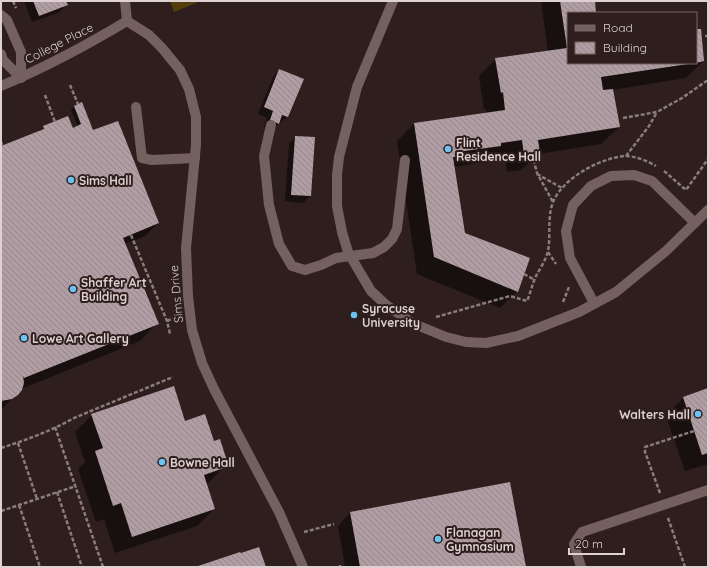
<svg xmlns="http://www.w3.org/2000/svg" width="709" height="568" font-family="Quicksand,sans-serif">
  <defs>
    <pattern id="building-back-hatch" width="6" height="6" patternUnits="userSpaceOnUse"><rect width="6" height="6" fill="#b09ca3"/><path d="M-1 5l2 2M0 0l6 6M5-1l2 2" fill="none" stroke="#94858a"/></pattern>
  </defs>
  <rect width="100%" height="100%" fill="#2e1e1d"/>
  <path fill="#553e0c" d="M170,1H201L174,12Z"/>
  <g fill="#0007">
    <path d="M24,1H65L66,5L60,12L32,22Z"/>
    <path d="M541,1H594L595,13H568V63H696V30L703,61L686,78L612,90L619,127L601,144L538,154L521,170L507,172L505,157L486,160L483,162L454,167L464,233L517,291L500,308L417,274L397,141L414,124L486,114V109L484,110L479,76L496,59L548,52Z"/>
    <path d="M279,70L287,117L272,130L264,127L267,118L258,114L273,77Z"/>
    <path d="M81,104L92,130L158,223L145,236L124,244L157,323L140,341L21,389L1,410V147L39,132L44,127L72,129L78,127L71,110L74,106Z"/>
    <path d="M295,137L314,138L310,196L303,203L285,201L289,144Z"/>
    <path d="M708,389V464L685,471L666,416L683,398Z"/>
    <path d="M92,415L185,422L214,442L226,461L222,465L223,468L206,485L214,509L197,526L115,553L104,519L96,522L78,469L85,462L75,432Z"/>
    <path d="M350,513L525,567H345L338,526Z"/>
  </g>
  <g fill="url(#building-back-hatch)">
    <path d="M33,1H66L68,5L39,16Z"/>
    <path d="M560,1H595L596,13H568V63L688,64L601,77L603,90L613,89L620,127L538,140L540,153L524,156L522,140L501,143V146L457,152L458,157H453L465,233L530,258L518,292L434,257L414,123L505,110L503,92L501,93L495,58L567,48Z"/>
    <path d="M696,29H701L704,61L696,63Z"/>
    <path d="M279,69L304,79L288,117L282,115L279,124L270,120L273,111L264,107Z"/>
    <path d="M82,102L93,130L118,121L159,223L123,238L159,324L24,378L23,376L24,383L22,390L18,395L12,399L1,401V146L44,129L43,126L68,116L73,128L81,124L74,106Z"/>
    <path d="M295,136L315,137L311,196L291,195Z"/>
    <path d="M174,386L185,421L205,414L214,441L220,439L227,461L222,463L224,468L204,475L215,509L132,537L121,503L113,506L95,451L103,448L91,414Z"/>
    <path d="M708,388V453L702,455L683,397Z"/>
    <path d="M510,482L526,567H360L350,512Z"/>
    <path d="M259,547L266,567H195L240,552L241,553Z"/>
  </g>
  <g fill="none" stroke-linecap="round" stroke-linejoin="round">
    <g stroke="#8a7c7b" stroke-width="2.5" stroke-dasharray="4 2" stroke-linecap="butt">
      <path d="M13,1L16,8"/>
      <path d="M705,36H708"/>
      <path d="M70,85L78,104"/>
      <path d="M45,95L55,122"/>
      <path d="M623,118L657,112L682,98L708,80"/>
      <path d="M1,142L2,145"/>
      <path d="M532,154L537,173L553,202"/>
      <path d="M626,156L649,126L657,112"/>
      <path d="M664,171L686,190L708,159"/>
      <path d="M537,174L562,188"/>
      <path d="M131,235L167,321L170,334"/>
      <path d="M548,252L556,264"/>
      <path d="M524,274L535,280"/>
      <path d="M563,302L569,287"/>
      <path d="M436,317L510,296L527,301C530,294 532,286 535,278C539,270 546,260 548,251C551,235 547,218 553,202C563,178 600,158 625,156C635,156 648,161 656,166"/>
      <path d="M167,321L176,317"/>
      <path d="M55,427L103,567"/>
      <path d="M18,443L37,499"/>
      <path d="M1,448C26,440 51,431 74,418L173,377"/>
      <path d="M57,492L82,567"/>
      <path d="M660,493L645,452V447L694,431"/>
      <path d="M19,505L40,567"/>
      <path d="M1,511L76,486"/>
      <path d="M668,518L685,567"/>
      <path d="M304,532L334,524"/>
      <path d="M340,565V567"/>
    </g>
    <g stroke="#73605f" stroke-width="10">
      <path d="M125,1L127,21"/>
      <path d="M393,1L357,87L339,157L337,175V206L342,232L348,252L371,291L385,304L412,323L446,337L466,342L486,343L518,336L579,312L616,292L666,251L708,210"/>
      <path d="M1,15L7,20L21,52V78"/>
      <path d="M127,21L149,35L162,48L180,70L189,89L196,117V145L186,248L188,296L192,330L202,363L214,389L279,512L303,567"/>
      <path d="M1,54L3,60L21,78"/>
      <path d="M1,86C44,68 87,45 127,21"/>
      <path d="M136,107L142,158L152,160L195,158"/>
      <path d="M271,125L264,156L269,205L279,244L292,266L305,270L321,265L336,258L373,253L384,247L392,239L397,229L405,160"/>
      <path d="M594,303L570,258L566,231L573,205L591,186L611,176L634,175L652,181L695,223"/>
      <path d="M581,567L574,544L582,532L708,490"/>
    </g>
  </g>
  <g fill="#6cc3f3" stroke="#2e1e1d" stroke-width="1.5">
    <circle cx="448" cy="149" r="4"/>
    <circle cx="71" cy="180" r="4"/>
    <circle cx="73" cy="289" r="4"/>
    <circle cx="354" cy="315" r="4"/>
    <circle cx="24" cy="338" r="4"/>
    <circle cx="698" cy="414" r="4"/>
    <circle cx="162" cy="462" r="4"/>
    <circle cx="438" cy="539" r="4"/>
  </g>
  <g text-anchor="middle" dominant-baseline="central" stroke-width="4" stroke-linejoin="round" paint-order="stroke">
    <g font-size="12" fill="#ddd2d1" stroke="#2e1e1d">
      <text transform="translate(59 43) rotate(-27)">College Place</text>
      <text transform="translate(176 294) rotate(-95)">Sims Drive</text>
    </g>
    <g font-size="12" font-weight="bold" fill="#ddd2d1" stroke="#2e1e1d" text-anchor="start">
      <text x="456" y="142">Flint<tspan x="456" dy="14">Residence Hall</tspan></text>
      <text x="79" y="180">Sims Hall</text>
      <text x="81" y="282">Shaffer Art<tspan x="81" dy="14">Building</tspan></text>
      <text x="362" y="308">Syracuse<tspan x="362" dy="14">University</tspan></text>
      <text x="32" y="338">Lowe Art Gallery</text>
      <text x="690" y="414" text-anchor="end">Walters Hall</text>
      <text x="170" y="462">Bowne Hall</text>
      <text x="446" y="532">Flanagan<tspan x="446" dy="14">Gymnasium</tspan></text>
    </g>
  </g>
  <rect width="709" height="568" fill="none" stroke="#ddd2d1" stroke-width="4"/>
  <rect x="567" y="12" width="130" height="52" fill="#2e1e1d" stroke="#746665"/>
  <rect x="575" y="25" width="20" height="6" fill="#73605f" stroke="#746665"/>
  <text x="603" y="32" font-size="12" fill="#ddd2d1">Road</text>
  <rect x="575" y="42" width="20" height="12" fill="url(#building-back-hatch)" stroke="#746665"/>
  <text x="603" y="52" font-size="12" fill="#ddd2d1">Building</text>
  <path d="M569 548v6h55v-6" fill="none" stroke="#ddd2d1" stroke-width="2"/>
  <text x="575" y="548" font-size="12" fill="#ddd2d1" stroke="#2e1e1d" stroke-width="3" paint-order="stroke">20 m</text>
</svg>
